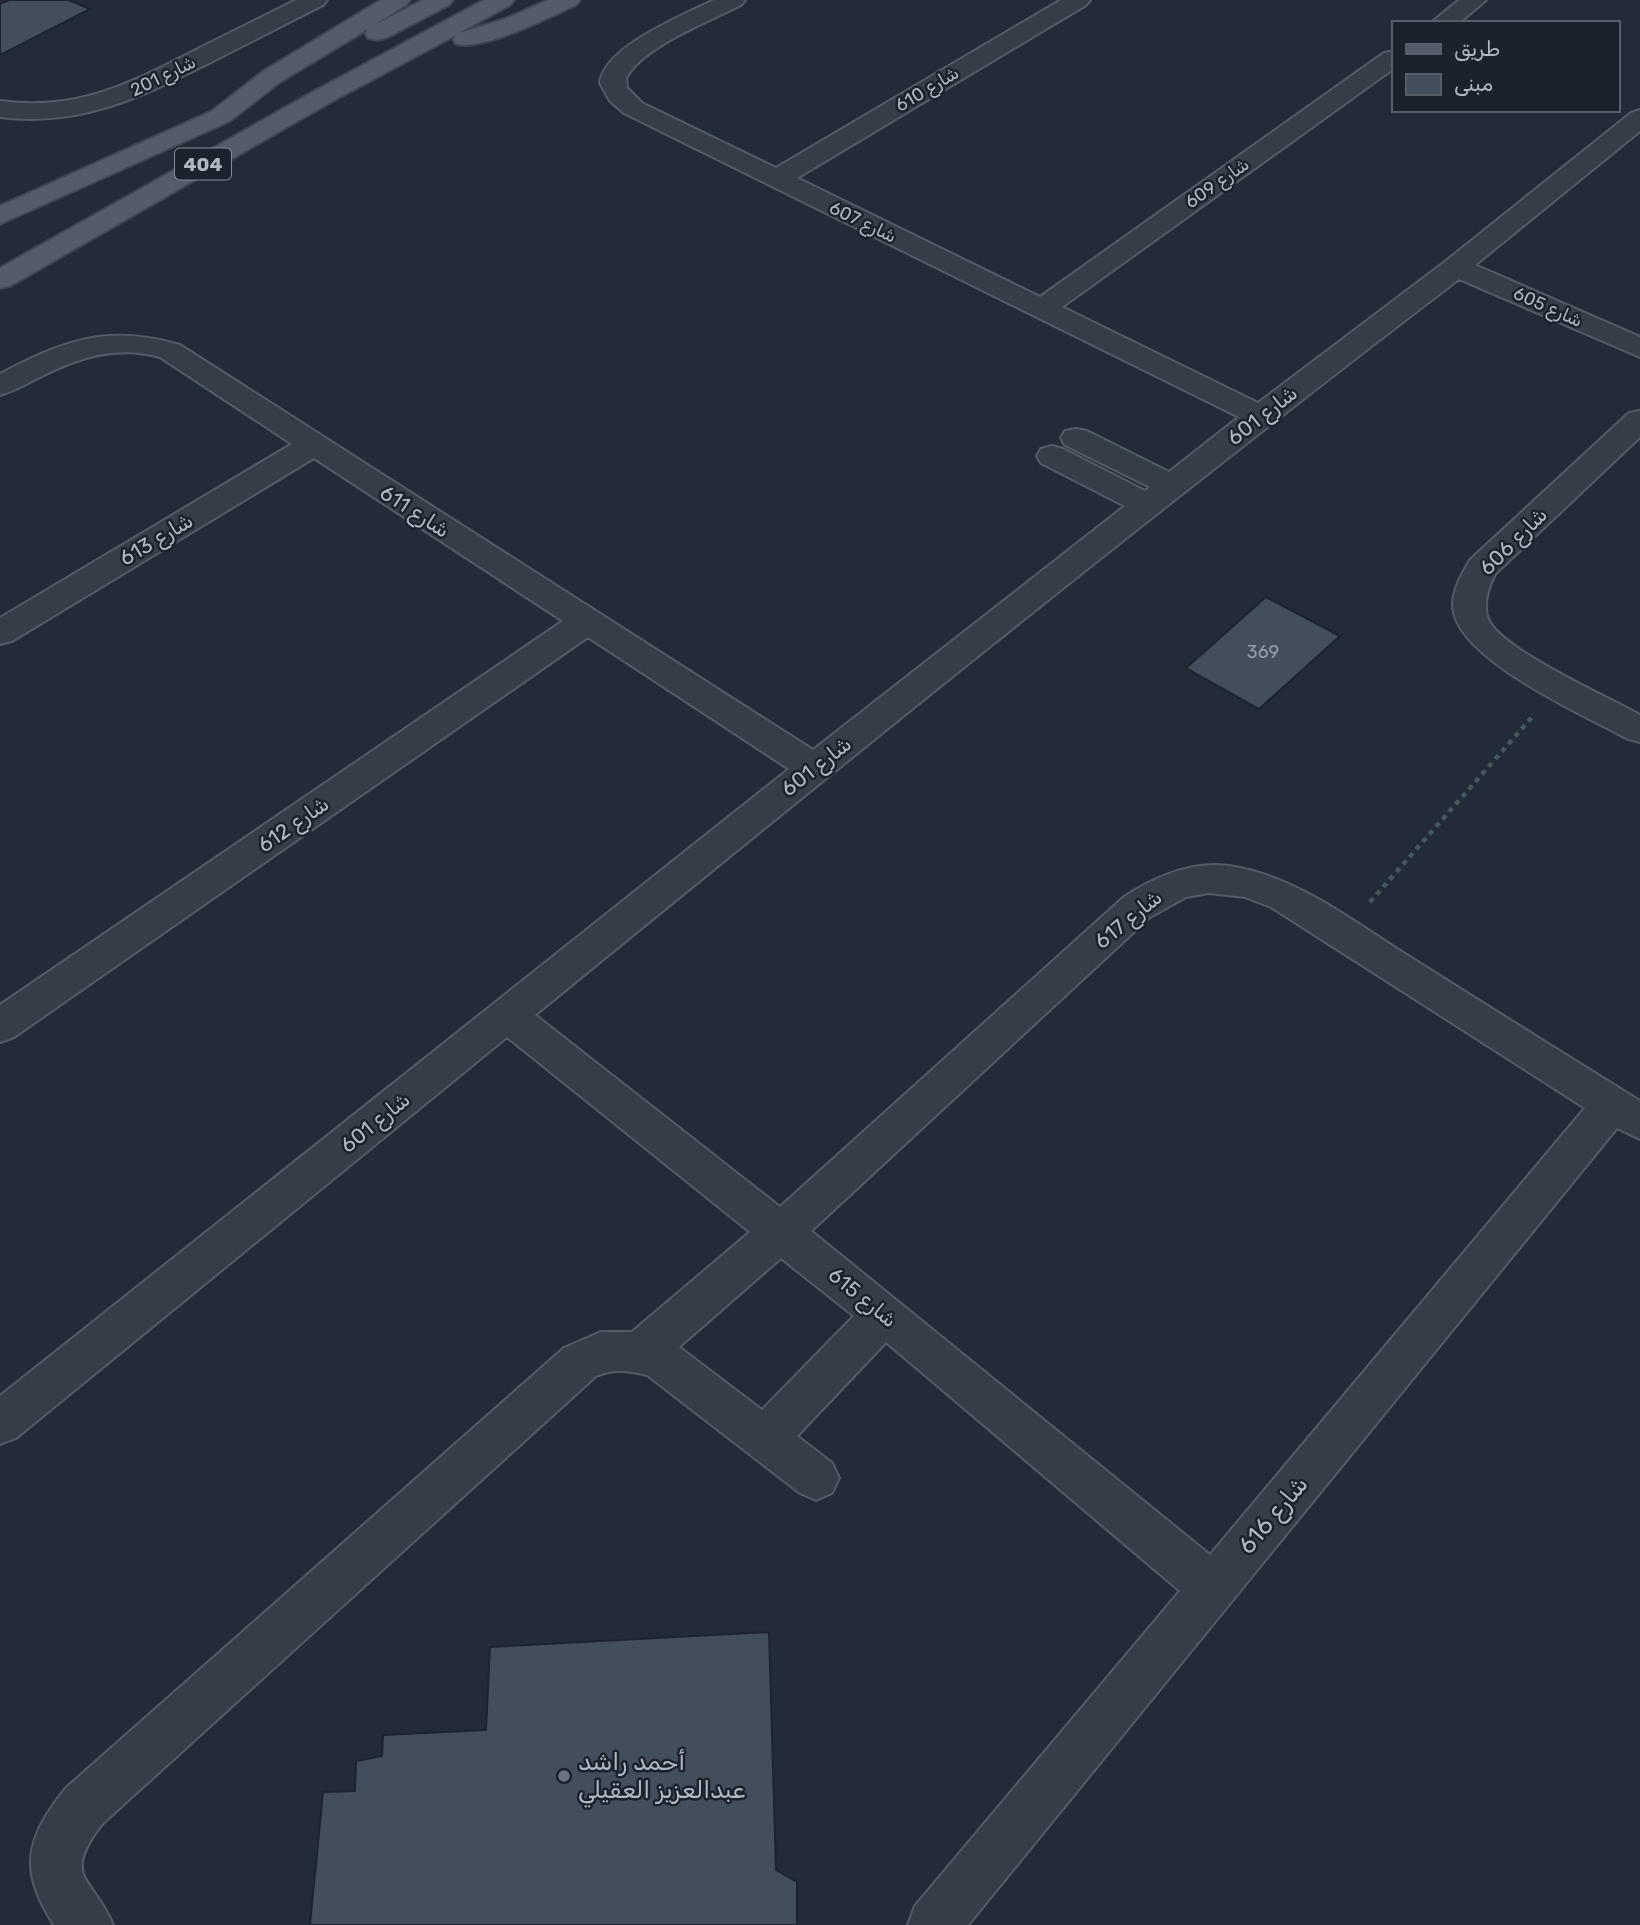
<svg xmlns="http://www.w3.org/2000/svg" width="1640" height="1925" font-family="Rubik,'Noto Naskh Arabic',sans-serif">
  <rect width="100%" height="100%" fill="#222b37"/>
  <g fill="#434e5c" stroke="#1d242f" stroke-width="2">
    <path d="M9,0H69L90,9L0,55V4Z"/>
    <path d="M1266,597L1340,636L1259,709L1186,668Z"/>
    <path d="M769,1632L776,1870L797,1882V1925H310L323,1792L355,1791L356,1761L382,1756L383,1735L486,1730L490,1647Z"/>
  </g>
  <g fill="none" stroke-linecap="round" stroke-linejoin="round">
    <g stroke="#535b66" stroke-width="4">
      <g id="minor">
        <path d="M296,0H327L323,5C285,24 247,44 209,63C139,98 80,127 0,117V101C75,111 125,86 190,53C225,35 261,18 296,0Z"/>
        <path d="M714,0H745L741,5C710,21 642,47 626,78L627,88L642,103L776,168L1061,0H1090L1086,5L797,178L1040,297L1384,53L1393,51V69L1062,307L1258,403L1446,261L1631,113L1640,110V131L1475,265L1640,337V357L1459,279C1146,518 840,766 535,1015L780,1207L1124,897C1155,877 1191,861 1229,866C1298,876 1356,924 1413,959C1489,1007 1564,1054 1640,1101V1139L1617,1128L968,1925H908L915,1906L1180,1591L886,1342L797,1436L832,1463L839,1478L832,1493L816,1500L800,1493L647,1375C629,1371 614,1368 596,1376L102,1824C60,1879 93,1876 113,1925H54C18,1869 26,1838 66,1788L564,1348L601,1332H632L750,1232L507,1037L16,1438L0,1444V1396L789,769L588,637L14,1037L0,1042V1005L563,621L314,458L12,641L0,644V618L292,444L160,357C116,345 79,357 40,377C26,384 14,391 0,395V374C65,340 107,324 180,345L813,750L1125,506L1041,463L1037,456L1041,449L1052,446L1063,449L1145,491L1150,487L1065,445L1061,438L1065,431L1076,429L1087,431L1169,472L1239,417L624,113L610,101L600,83C603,47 686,14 714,0ZM1209,893L1245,897L1271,907L1585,1108L1210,1555L811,1231L1150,917L1186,897ZM781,1258L854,1316L762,1410L679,1347Z"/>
        <path d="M1459,0H1486L1459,23H1431Z"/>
        <path d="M1640,411V437L1495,574C1488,588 1482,606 1489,621C1506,652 1606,696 1640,715V742L1628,739C1585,715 1453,658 1453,605C1453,589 1462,574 1470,560L1629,413Z"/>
      </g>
    </g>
    <g stroke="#3f4651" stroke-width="4">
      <g id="major">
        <path d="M381,0H410L406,5L374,25L423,0H453L449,5L386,38L377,40L368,38L365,33L368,29L280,82L230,121L0,224V206L212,111L262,72Z"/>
        <path d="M484,0H514L510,5L459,33L505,19L548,0H580L576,5C550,17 483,51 456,44L453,39L456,35L329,103L10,286L0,288V268L311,93Z"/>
      </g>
    </g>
    <path stroke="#45575a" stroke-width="4.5" stroke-dasharray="5 5" stroke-linecap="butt" d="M1370,902L1533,716"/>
    <use href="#minor" fill="#353d48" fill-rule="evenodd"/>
    <use href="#major" fill="#535c68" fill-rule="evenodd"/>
  </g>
  <circle fill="#6b7280" stroke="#1b222d" stroke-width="2.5" cx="564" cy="1776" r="7"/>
  <g text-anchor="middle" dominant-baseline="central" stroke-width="5" stroke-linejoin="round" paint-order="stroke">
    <g font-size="18" fill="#b0b8c4" stroke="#1b222d">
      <text transform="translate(163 76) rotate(-26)">شارع 201</text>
      <text transform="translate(927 89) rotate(-31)">شارع 610</text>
      <text transform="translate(1217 183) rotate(-35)">شارع 609</text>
      <text transform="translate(863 222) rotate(26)">شارع 607</text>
      <text transform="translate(1548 307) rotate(24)">شارع 605</text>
    </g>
    <g font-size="18" fill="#959eaa">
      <text x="1263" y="652">369</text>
    </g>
    <rect fill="#1b222d" stroke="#838b97" stroke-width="2" x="175" y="148.5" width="56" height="31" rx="5"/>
    <g font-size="19" font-weight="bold" fill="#b0b8c4">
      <text x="203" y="164">404</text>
    </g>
    <g font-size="21" fill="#b0b8c4" stroke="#1b222d">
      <text transform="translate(1262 415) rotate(-38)">شارع 601</text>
      <text transform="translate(415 511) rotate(33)">شارع 611</text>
      <text transform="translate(156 539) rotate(-31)">شارع 613</text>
      <text transform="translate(1513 541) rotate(-45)">شارع 606</text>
      <text transform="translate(816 766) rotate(-38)">شارع 601</text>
      <text transform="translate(293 824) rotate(-35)">شارع 612</text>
      <text transform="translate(1128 919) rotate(-39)">شارع 617</text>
      <text transform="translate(375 1122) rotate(-39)">شارع 601</text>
      <text transform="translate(863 1297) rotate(39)">شارع 615</text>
    </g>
    <g font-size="24" fill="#b0b8c4" stroke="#1b222d">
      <text transform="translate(1273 1515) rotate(-50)">شارع 616</text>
    </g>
    <g font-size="24" fill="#b0b8c4" stroke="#1b222d" text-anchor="start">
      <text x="578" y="1762">أحمد راشد<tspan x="578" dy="28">عبدالعزيز العقيلي</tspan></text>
    </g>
  </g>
  <rect x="1392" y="21" width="228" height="91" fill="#1b222d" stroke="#575e69" stroke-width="2"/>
  <rect x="1406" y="44" width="35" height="10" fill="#535c68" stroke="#575e69" stroke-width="2"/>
  <text x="1454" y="56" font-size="21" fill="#b0b8c4">طريق</text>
  <rect x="1406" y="74" width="35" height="21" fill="#434e5c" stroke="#575e69" stroke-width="2"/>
  <text x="1454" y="91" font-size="21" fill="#b0b8c4">مبنى</text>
</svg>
